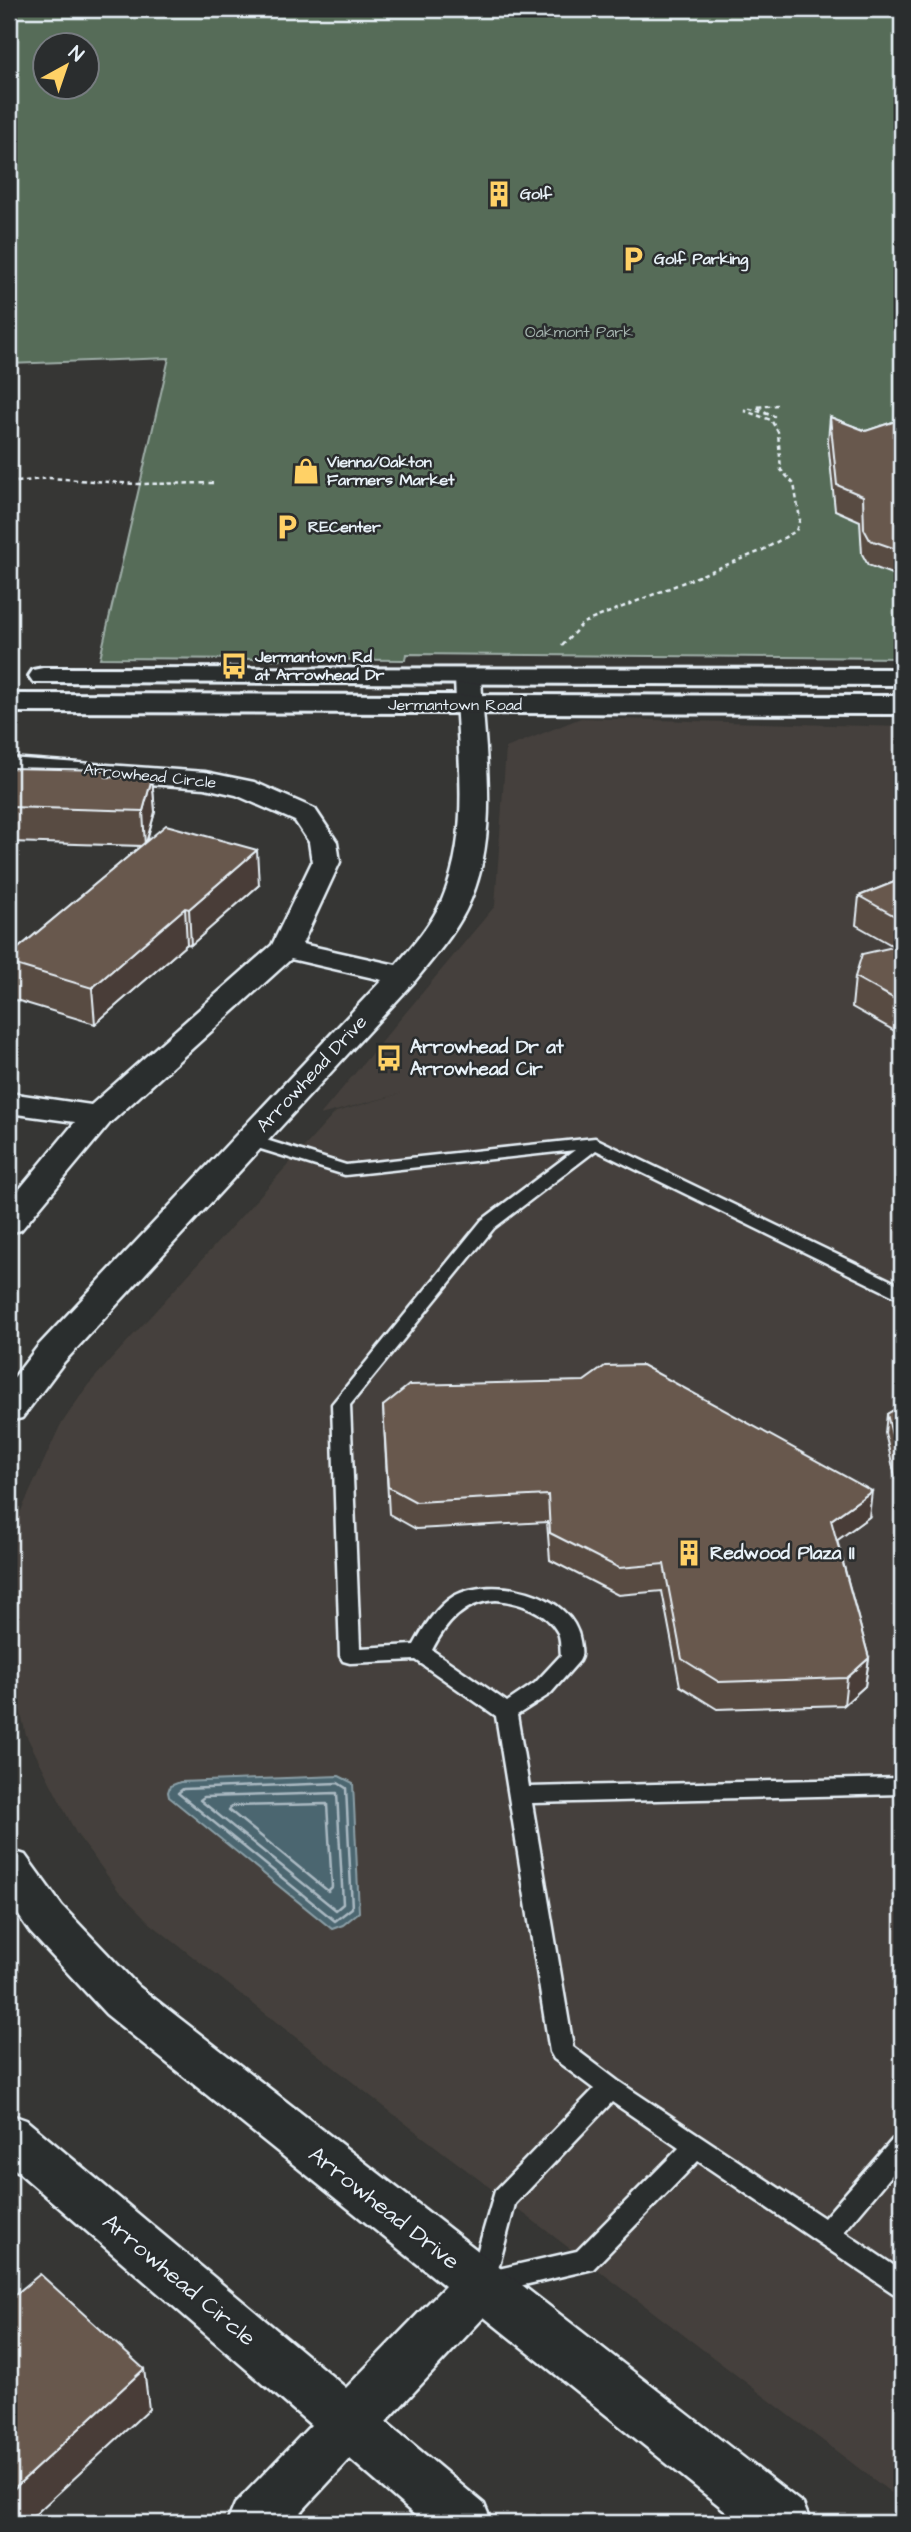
<svg xmlns="http://www.w3.org/2000/svg" width="911" height="2532" font-family="'Architects Daughter',sans-serif">
  <rect width="100%" height="100%" fill="#363634"/>
  <filter id="ink" filterUnits="userSpaceOnUse"><feTurbulence type="fractalNoise" baseFrequency=".0143" numOctaves="2"/><feDisplacementMap in="SourceGraphic" scale="14" xChannelSelector="R" yChannelSelector="G"/><feConvolveMatrix kernelMatrix="1 2 1 2 8 2 1 2 1" color-interpolation-filters="sRGB"/></filter>
  <g filter="url(#ink)">
    <path fill="#45403c" d="M581,718L902,727V2501L410,2127L150,1923L118,1890L76,1833L26,1735L9,1662L10,1561L20,1513L60,1426L88,1385L336,1112L403,1093L320,1115L495,906L506,748Z"/>
    <path fill="#566c59" stroke="#9faea8" stroke-width="2" fill-rule="evenodd" d="M9,9H902V658L406,654L405,660L100,658L169,358L9,364ZM46,46H88V88H46Z"/>
    <path fill="#4c6670" stroke="#8a9ea6" stroke-width="2" d="M339,1776L353,1783L359,1912L343,1925L332,1929L169,1797L168,1792L170,1786L180,1782Z"/>
    <g fill="none" stroke-linecap="round" stroke-linejoin="round">
      <g stroke="#aab9c2" stroke-width="2.5">
        <path d="M338,1783L346,1788L352,1908L335,1921L178,1793L183,1789Z"/>
        <path d="M337,1793L343,1904L336,1910L200,1800L204,1797Z"/>
        <path d="M327,1804L332,1887L328,1891L229,1810L232,1806Z"/>
      </g>
      <g stroke="#e8f1f8" stroke-width="5">
        <path id="service" d="M250,1135L346,1165L595,1138L902,1286V1298L896,1297L596,1150L494,1228L350,1405L360,1648L414,1645C424,1627 436,1607 454,1596C491,1575 573,1592 580,1641C581,1648 583,1655 579,1661L550,1694L517,1715L529,1787L902,1778V1794L532,1803L573,2047L618,2081L824,2218L893,2139L902,2136V2163L844,2232L902,2271V2296L893,2293L698,2161L593,2269L481,2295L472,2292L468,2284L495,2191L594,2089L554,2059L550,2052L496,1716L416,1660L350,1663L343,1661L340,1656L332,1404L482,1220L575,1150L345,1175L244,1144L242,1140ZM496,1600C518,1602 547,1611 558,1633C561,1639 560,1648 561,1655L535,1683L507,1702L432,1650C446,1623 464,1602 496,1600ZM612,2102L679,2148L577,2251L498,2269L515,2204Z"/>
      </g>
      <g stroke="#e8f1f8" stroke-width="5">
        <g id="minor">
          <path d="M468,669L477,672L481,677C484,750 500,829 471,899C458,931 435,956 414,982L64,1362L22,1418L9,1421V1384L38,1346L382,980L291,959L110,1123L21,1230L9,1233V1202L75,1122L9,1113V1093L91,1105L272,945L312,862L309,842L295,821L236,795L205,788L9,774V758L205,772L254,782L315,809L337,842L340,862L302,944L396,965C413,945 431,925 442,900C472,830 457,750 455,677L459,672Z"/>
          <path d="M9,1850L25,1855L62,1906L138,1986L803,2504L811,2523H741L484,2317L386,2422L484,2504L492,2523H424L350,2459L291,2523H227L235,2504L311,2425L9,2164V2114L26,2120L346,2388L445,2286L106,2014L30,1932L9,1901Z"/>
        </g>
      </g>
      <g stroke="#e8f1f8" stroke-width="6">
        <g id="secondary">
          <path d="M43,668L902,669V685L33,682L29,676L33,670Z"/>
          <path d="M9,694L902,696V714L9,712Z"/>
        </g>
      </g>
      <g stroke="#e8f1f8" stroke-width="2.5" stroke-dasharray="4.5 3.5" stroke-linecap="butt">
        <path d="M9,483L49,478L137,484L215,483"/>
        <path d="M562,646L583,623L761,551L796,531L800,519L794,484L781,470L778,432L771,420L745,411L747,408L774,416L756,407L777,405"/>
      </g>
      <use href="#service" fill="#2a2d2e" fill-rule="evenodd"/>
      <use href="#minor" fill="#2a2d2e" fill-rule="evenodd"/>
      <use href="#secondary" fill="#2a2d2e" fill-rule="evenodd"/>
    </g>
    <g fill="#594c43" stroke="#e8f1f8" stroke-width="2">
      <path d="M830,417L866,431L902,419V578L868,565L862,554L860,521L835,510L828,441Z"/>
      <path d="M9,768L108,777L152,778L155,812L147,841L259,885L191,945L187,944L95,1024L9,998V956L141,846L10,842L9,846Z"/>
      <path d="M902,879V1035L852,1007L855,977L895,947L856,925L859,896Z"/>
      <path d="M902,1405V1506L885,1433L887,1414Z"/>
      <path d="M383,1406L869,1517L837,1540L869,1658L865,1686L844,1705L717,1709L680,1686L662,1591L618,1595L550,1560L547,1522L416,1529L389,1514Z"/>
    </g>
    <g fill="#483e37" stroke="#e8f1f8" stroke-width="2">
      <path d="M152,778L155,812L145,846L143,811Z"/>
      <path d="M257,850L259,885L191,945L189,909Z"/>
      <path d="M185,908L187,944L95,1024L92,988Z"/>
      <path d="M872,1491L869,1517L828,1547L831,1520Z"/>
      <path d="M869,1658L865,1686L844,1705L847,1678Z"/>
      <path d="M144,2369L149,2409L26,2523H9V2493Z"/>
    </g>
    <g fill="#67584e" stroke="#e8f1f8" stroke-width="2">
      <path d="M830,417L866,431L902,419V551L870,540L864,529L863,496L837,485Z"/>
      <path d="M9,768L108,770L106,777L152,778L143,811L9,807Z"/>
      <path d="M166,825L257,850L189,909L185,908L92,988L9,963V956Z"/>
      <path d="M902,879V920L859,896Z"/>
      <path d="M902,945V1003L855,977L862,954Z"/>
      <path d="M642,1365L872,1491L831,1520L869,1658L847,1678L719,1682L682,1659L664,1564L619,1568L550,1533L548,1495L416,1502L388,1487L383,1406L409,1385L584,1381L605,1366Z"/>
      <path d="M902,1405V1476L887,1414Z"/>
      <path d="M40,2274L144,2369L9,2493V2300Z"/>
    </g>
  </g>
  <defs>
    <g id="building-bare" transform="scale(2.1)"><path d="M-4-6H4V6H1V3H-1V6H-4ZM-2.5-4.3h1.7v1.8h-1.7ZM.8-4.3h1.7v1.8H.8ZM-2.5-1h1.7V.8h-1.7ZM.8-1h1.7V.8H.8Z" fill="#ffd166" stroke="#2a2d2e" stroke-width="2.5" paint-order="stroke"/></g>
    <g id="parking-bare" transform="scale(2.1)"><path d="M-3.5-5.5H1a3.5 3.5 0 0 1 0 7H-1V5.5H-3.5ZM-1-3.4V-.6H.8a1.4 1.4 0 0 0 0-2.8Z" fill="#ffd166" stroke="#2a2d2e" stroke-width="2.5" paint-order="stroke"/></g>
    <g id="shop-bare" transform="scale(2.1)"><path d="M-5-2.5h2.3a2.7 3.5 0 0 1 5.4 0H5L5.5 6h-11ZM-1.5-2.5h3a1.5 2.3 0 0 0-3 0Z" fill="#ffd166" stroke="#2a2d2e" stroke-width="2.5" paint-order="stroke"/></g>
    <g id="bus-bare" transform="scale(2.1)"><path d="M-5-6H5V4H4V6H2V4H-2V6H-4V4H-5ZM-3.5-4V0h7V-4ZM-3.5 1.2v1.5H-2V1.2ZM2 1.2v1.5H3.5V1.2Z" fill="#ffd166" stroke="#2a2d2e" stroke-width="2.5" paint-order="stroke"/></g>
  </defs>
  <g fill-rule="evenodd">
    <use href="#building-bare" x="499" y="194"/>
    <use href="#parking-bare" x="633" y="259"/>
    <use href="#shop-bare" x="306" y="471"/>
    <use href="#parking-bare" x="287" y="527"/>
    <use href="#bus-bare" x="234" y="666"/>
    <use href="#bus-bare" x="389" y="1058"/>
    <use href="#building-bare" x="689" y="1553"/>
  </g>
  <g text-anchor="middle" dominant-baseline="central" stroke-width="5" stroke-linejoin="round" paint-order="stroke">
    <g font-size="16" font-weight="bold" fill="#e8f1f8" stroke="#2a2d2e" text-anchor="start">
      <text x="520" y="194">Golf</text>
      <text x="654" y="259">Golf Parking</text>
      <text x="327" y="462">Vienna/Oakton<tspan x="327" dy="18">Farmers Market</tspan></text>
      <text x="308" y="527">RECenter</text>
      <text x="255" y="657">Jermantown Rd<tspan x="255" dy="18">at Arrowhead Dr</tspan></text>
    </g>
    <g font-size="16" fill="#a6b5b0" stroke="#2a2d2e">
      <text x="579" y="332">Oakmont Park</text>
    </g>
    <g font-size="16" fill="#e8f1f8" stroke="#2a2d2e">
      <text x="455" y="705">Jermantown Road</text>
      <text transform="translate(150 776) rotate(6)">Arrowhead Circle</text>
    </g>
    <g font-size="19" font-weight="bold" fill="#e8f1f8" stroke="#2a2d2e" text-anchor="start">
      <text x="410" y="1047">Arrowhead Dr at<tspan x="410" dy="22">Arrowhead Cir</tspan></text>
      <text x="710" y="1553">Redwood Plaza II</text>
    </g>
    <g font-size="19" fill="#e8f1f8" stroke="#2a2d2e">
      <text transform="translate(312 1074) rotate(-47)">Arrowhead Drive</text>
    </g>
    <g font-size="23" fill="#e8f1f8" stroke="#2a2d2e">
      <text transform="translate(384 2208) rotate(38)">Arrowhead Drive</text>
      <text transform="translate(179 2280) rotate(40)">Arrowhead Circle</text>
    </g>
  </g>
  <rect width="911" height="2532" fill="none" stroke="#2a2d2e" stroke-width="35"/>
  <rect x="18" y="18" width="876" height="2497" fill="none" stroke="#e8f1f8" stroke-width="2.5" filter="url(#ink)"/>
  <g transform="translate(66 66) rotate(40)"><circle r="33" fill="#2a2d2e" stroke="#767b7f" stroke-width="2"/>
  <path d="M0-5L12 26L0 18L-12 26Z" fill="#ffd166"/>
  <text y="-10" font-size="19" font-weight="bold" text-anchor="middle" fill="#e8f1f8">N</text>
  </g>
</svg>
